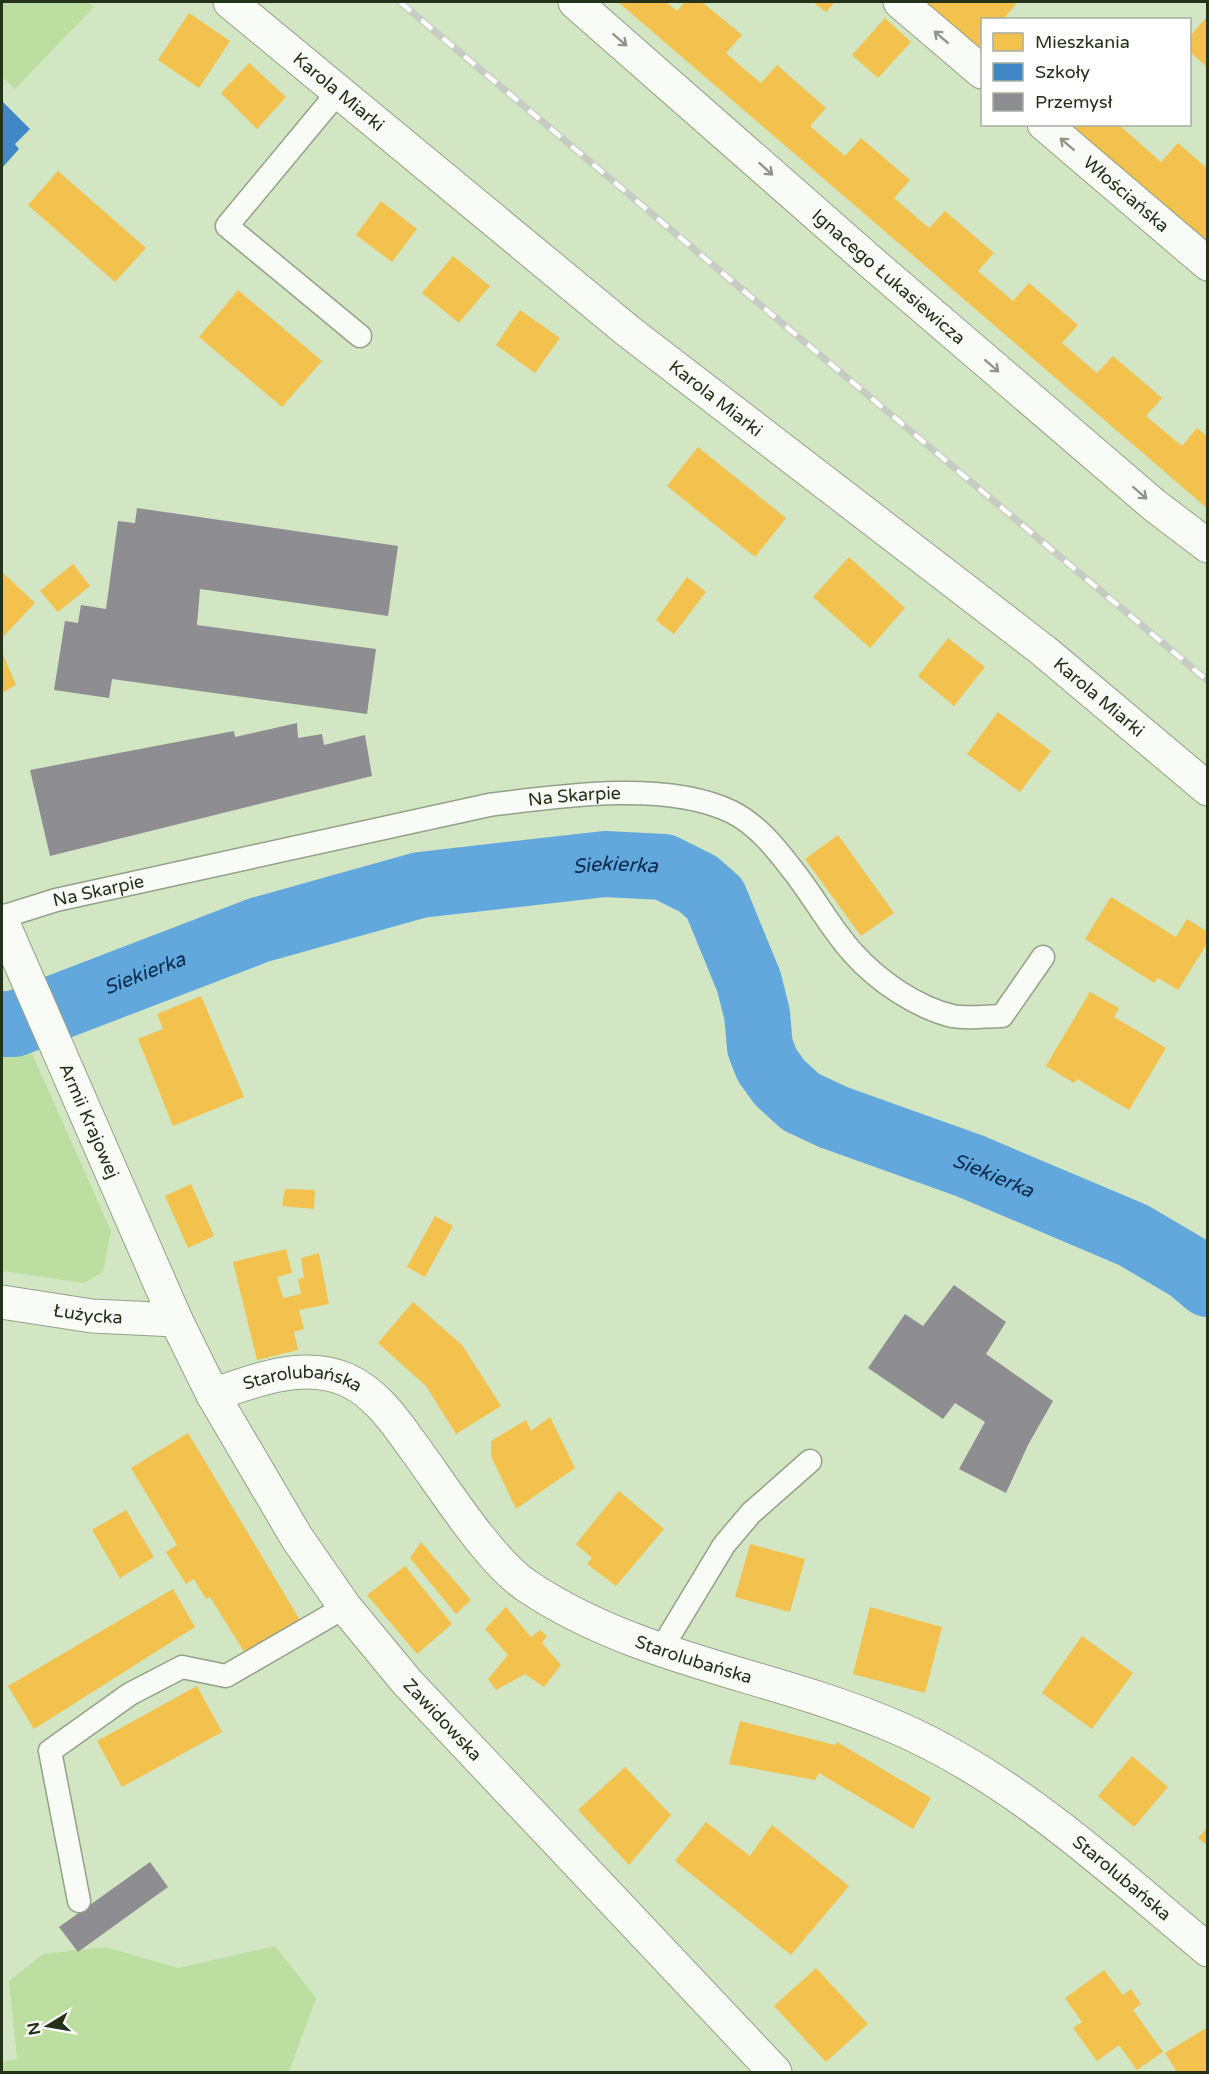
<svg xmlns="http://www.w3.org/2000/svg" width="1209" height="2074" font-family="'Varela Round',sans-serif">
  <rect width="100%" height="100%" fill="#d3e6c4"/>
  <g fill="#bcdea1">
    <path d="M2,2H87L94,7L15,89L2,77Z"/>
    <path d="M2,1049H30L111,1231L103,1272L84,1283L2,1271Z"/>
    <path d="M275,1946L316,1998L289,2072H2V2062L17,2059L9,1981L43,1954L105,1947L178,1968Z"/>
  </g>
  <g fill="#f2c14e">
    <path d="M618,2H666L677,11L685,2H702L742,35L726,53L743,68L761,83L777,65L826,108L810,126L845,156L861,138L910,180L894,198L929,228L945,211L994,253L978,271L1013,301L1029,283L1078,325L1062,343L1097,373L1113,356L1162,398L1146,416L1182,446L1197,428L1208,437V509Z"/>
    <path d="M813,2H835L826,12Z"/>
    <path d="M921,2H1013L1016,4L1003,20H982V55Z"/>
    <path d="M189,13L230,41L199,88L158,60Z"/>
    <path d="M885,18L911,42L878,78L852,55Z"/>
    <path d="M1206,18L1208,20V68L1190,52V36Z"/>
    <path d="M249,63L286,97L257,129L221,93Z"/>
    <path d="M1063,124H1118L1161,162L1178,143L1208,169V248Z"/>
    <path d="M58,171L146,248L115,282L28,205Z"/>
    <path d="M381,201L417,229L392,262L356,235Z"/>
    <path d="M453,256L490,286L459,323L422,293Z"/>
    <path d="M238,290L322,361L282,407L199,337Z"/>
    <path d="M520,310L560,338L535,373L496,345Z"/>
    <path d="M698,447L786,518L755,557L667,486Z"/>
    <path d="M849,557L905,608L870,648L813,597Z"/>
    <path d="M73,564L90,586L58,612L40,591Z"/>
    <path d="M2,572L35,603L2,638Z"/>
    <path d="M687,577L706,592L674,634L656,620Z"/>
    <path d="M948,638L985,667L954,706L918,676Z"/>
    <path d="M2,652L16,685L2,693Z"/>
    <path d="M998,712L1051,751L1020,792L967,754Z"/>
    <path d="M838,835L894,913L861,936L805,859Z"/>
    <path d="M1111,897L1176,937L1187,919L1208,932V942L1178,990L1158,978L1154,983L1085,939Z"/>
    <path d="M1090,992L1119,1008L1114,1017L1166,1048L1129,1110L1077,1079L1074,1083L1046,1066Z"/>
    <path d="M201,996L244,1097L173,1126L138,1039L163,1029L157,1014Z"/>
    <path d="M191,1184L214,1236L188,1248L165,1196Z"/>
    <path d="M285,1189L315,1190L314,1209L282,1206Z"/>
    <path d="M435,1216L453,1226L425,1277L407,1267Z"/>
    <path d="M286,1249L292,1273L277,1277L283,1298L301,1294L298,1279L304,1278L301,1258L319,1253L329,1304L299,1310L304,1329L294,1332L298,1350L257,1360L233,1262Z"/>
    <path d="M413,1302L462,1345L501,1406L456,1434L426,1386L378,1343Z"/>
    <path d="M550,1417L575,1468L516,1509L491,1456V1441L526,1420L531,1431Z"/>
    <path d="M188,1433L303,1625L248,1658L210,1597L206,1599L194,1579L186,1584L166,1552L177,1545L131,1468Z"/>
    <path d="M619,1491L664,1529L616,1586L587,1564L592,1558L576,1544Z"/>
    <path d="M126,1510L154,1557L120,1578L92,1530Z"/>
    <path d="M421,1542L471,1600L456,1614L410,1558Z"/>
    <path d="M750,1544L805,1559L790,1612L735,1597Z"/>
    <path d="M405,1566L452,1624L417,1654L367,1595Z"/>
    <path d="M173,1589L195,1627L34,1729L8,1686Z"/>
    <path d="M506,1607L531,1637L540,1630L547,1636L542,1643L561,1665L544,1687L525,1674L496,1690L488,1679L508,1655L485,1629Z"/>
    <path d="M870,1607L942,1627L925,1693L853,1674Z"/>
    <path d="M1082,1636L1133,1673L1092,1729L1042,1693Z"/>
    <path d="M197,1686L222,1732L122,1787L97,1741Z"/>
    <path d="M740,1721L835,1745L837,1742L931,1798L913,1829L819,1773L815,1780L729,1764Z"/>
    <path d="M1132,1756L1168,1787L1134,1827L1098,1796Z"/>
    <path d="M625,1767L671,1815L629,1865L578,1810Z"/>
    <path d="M706,1822L750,1856L772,1825L849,1886L791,1955L675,1861Z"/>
    <path d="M1208,1827V1846L1198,1838Z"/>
    <path d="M816,1968L868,2024L826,2062L774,2006Z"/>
    <path d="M1104,1970L1123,1995L1131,1989L1141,2004L1133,2010L1163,2052L1137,2070L1119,2045L1097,2061L1073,2028L1082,2022L1065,1998Z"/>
    <path d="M1208,2027V2072H1177L1165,2053Z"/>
  </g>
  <path fill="#3f88c5" d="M2,101L30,129L15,144L19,149L2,168Z"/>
  <g fill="#8d8d92">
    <path d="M137,508L398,546L388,616L200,589L197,625L376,649L367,714L112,679L109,698L54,690L65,621L78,623L81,605L106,609L118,521L135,523Z"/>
    <path d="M297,723L298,738L322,734L324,745L365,735L372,776L50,856L30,770L234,731L235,737Z"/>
    <path d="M954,1285L1006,1322L986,1354L1053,1401L1028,1445L1006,1493L959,1469L985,1422L955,1403L943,1419L868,1368L905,1314L923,1326Z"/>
    <path d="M150,1862L168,1887L78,1952L59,1927Z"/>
  </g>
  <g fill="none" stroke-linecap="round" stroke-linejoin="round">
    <path stroke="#62a8dd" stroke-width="66" id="s1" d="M2,1024H14L259,930L420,885L605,864L664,867L698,884L715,899L749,982L757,1014L760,1047L767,1065L780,1083L801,1102L833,1117L970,1166L1133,1235L1189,1268L1208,1284"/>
    <g stroke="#93a188" stroke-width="25">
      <g id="service">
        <path d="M339,91L227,226L360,336"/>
        <path id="s2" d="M2,917L56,900L489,805C559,796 667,780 732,812C757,825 775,847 791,868C813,895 830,928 853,953C878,981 916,1007 952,1016C968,1019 987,1016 1002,1016L1043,957"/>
        <path d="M660,1651L724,1545L751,1513L810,1461"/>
        <path d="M79,1901L50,1751L130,1694L182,1667L226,1676L345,1607"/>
      </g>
    </g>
    <g stroke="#93a188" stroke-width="35">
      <g id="minor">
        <path id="s3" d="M230,2L628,331L1044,651L1208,789"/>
        <path id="s4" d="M575,2L872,263L1154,505L1208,546"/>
        <path d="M900,2L982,72"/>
        <path id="s5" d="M1044,124L1208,264"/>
        <path id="s6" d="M213,1395C255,1380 303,1361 347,1380C374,1392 393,1418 410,1442C440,1482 488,1560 527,1586C637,1660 771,1674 891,1725C1012,1776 1108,1867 1208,1950"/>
      </g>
    </g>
    <g stroke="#93a188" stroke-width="35">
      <g id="tertiary">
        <path id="s7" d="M2,1302L92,1316L176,1320"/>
      </g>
    </g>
    <g stroke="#93a188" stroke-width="35">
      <g id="secondary">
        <path id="s8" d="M2,921L176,1320L213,1395L297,1538L345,1607L407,1682L775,2072"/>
      </g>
    </g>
    <use href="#service" stroke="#f8fbf6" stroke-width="22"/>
    <use href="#minor" stroke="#f8fbf6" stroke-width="33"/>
    <use href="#tertiary" stroke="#f8fbf6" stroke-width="33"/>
    <use href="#secondary" stroke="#f8fbf6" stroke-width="33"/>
    <g stroke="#c7ccc3" stroke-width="7">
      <path id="rail" d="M400,2L1208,681"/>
    </g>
    <use href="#rail" stroke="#fff" stroke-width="4.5" stroke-dasharray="14" stroke-linecap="butt"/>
  </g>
  <defs><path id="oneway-shaft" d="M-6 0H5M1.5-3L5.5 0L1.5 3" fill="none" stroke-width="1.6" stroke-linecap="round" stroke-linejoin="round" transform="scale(1.5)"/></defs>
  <g stroke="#8e9688">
    <use href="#oneway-shaft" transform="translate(941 37) rotate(-139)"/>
    <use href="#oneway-shaft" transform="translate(620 40) rotate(41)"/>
    <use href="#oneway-shaft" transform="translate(1067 144) rotate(-139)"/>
    <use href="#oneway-shaft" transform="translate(766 169) rotate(42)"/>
    <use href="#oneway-shaft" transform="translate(992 366) rotate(41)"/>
    <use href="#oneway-shaft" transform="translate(1140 493) rotate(41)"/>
  </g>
  <g text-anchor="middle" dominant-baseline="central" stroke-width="6" stroke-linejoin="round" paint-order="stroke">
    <g font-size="18" fill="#243219" stroke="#fff">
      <text stroke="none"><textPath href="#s3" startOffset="141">Karola Miarki</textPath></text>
      <text stroke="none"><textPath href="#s5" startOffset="108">Włościańska</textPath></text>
      <text stroke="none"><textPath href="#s4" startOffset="417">Ignacego Łukasiewicza</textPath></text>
      <text stroke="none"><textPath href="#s3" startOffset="627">Karola Miarki</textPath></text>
      <text stroke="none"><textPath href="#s3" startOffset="1113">Karola Miarki</textPath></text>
      <text stroke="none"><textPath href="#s2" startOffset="586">Na Skarpie</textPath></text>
      <text stroke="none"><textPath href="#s2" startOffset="100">Na Skarpie</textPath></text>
      <text stroke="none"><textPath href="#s8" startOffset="218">Armii Krajowej</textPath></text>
      <text stroke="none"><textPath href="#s7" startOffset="87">Łużycka</textPath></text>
      <text stroke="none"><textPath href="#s6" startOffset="93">Starolubańska</textPath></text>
      <text stroke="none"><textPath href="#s6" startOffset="597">Starolubańska</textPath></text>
      <text stroke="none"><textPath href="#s8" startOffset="918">Zawidowska</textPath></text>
      <text stroke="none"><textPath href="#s6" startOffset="1083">Starolubańska</textPath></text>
    </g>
    <g font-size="20" font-style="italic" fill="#052a4d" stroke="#fff">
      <text stroke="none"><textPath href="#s1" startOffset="638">Siekierka</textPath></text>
      <text stroke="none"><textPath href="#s1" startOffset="152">Siekierka</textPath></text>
      <text stroke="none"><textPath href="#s1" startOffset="1179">Siekierka</textPath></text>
    </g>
  </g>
  <rect width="1209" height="2074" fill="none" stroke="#243219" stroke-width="6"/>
  <rect x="981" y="18" width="210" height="108" fill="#ffffff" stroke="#a7ada3" stroke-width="1.5"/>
  <rect x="993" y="33" width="30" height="18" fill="#f2c14e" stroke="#a7ada3" stroke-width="1.5"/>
  <text x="1035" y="48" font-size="18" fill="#243219">Mieszkania</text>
  <rect x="993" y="63" width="30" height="18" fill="#3f88c5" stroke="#a7ada3" stroke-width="1.5"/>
  <text x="1035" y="78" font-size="18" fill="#243219">Szkoły</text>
  <rect x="993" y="93" width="30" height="18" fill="#8d8d92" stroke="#a7ada3" stroke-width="1.5"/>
  <text x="1035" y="108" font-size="18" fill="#243219">Przemysł</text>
  <g transform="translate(48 2026) rotate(259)" stroke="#ffffff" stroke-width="4.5" paint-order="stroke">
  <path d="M0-4.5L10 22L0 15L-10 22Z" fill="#243219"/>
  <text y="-9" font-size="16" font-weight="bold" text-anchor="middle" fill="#243219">N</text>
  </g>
</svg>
